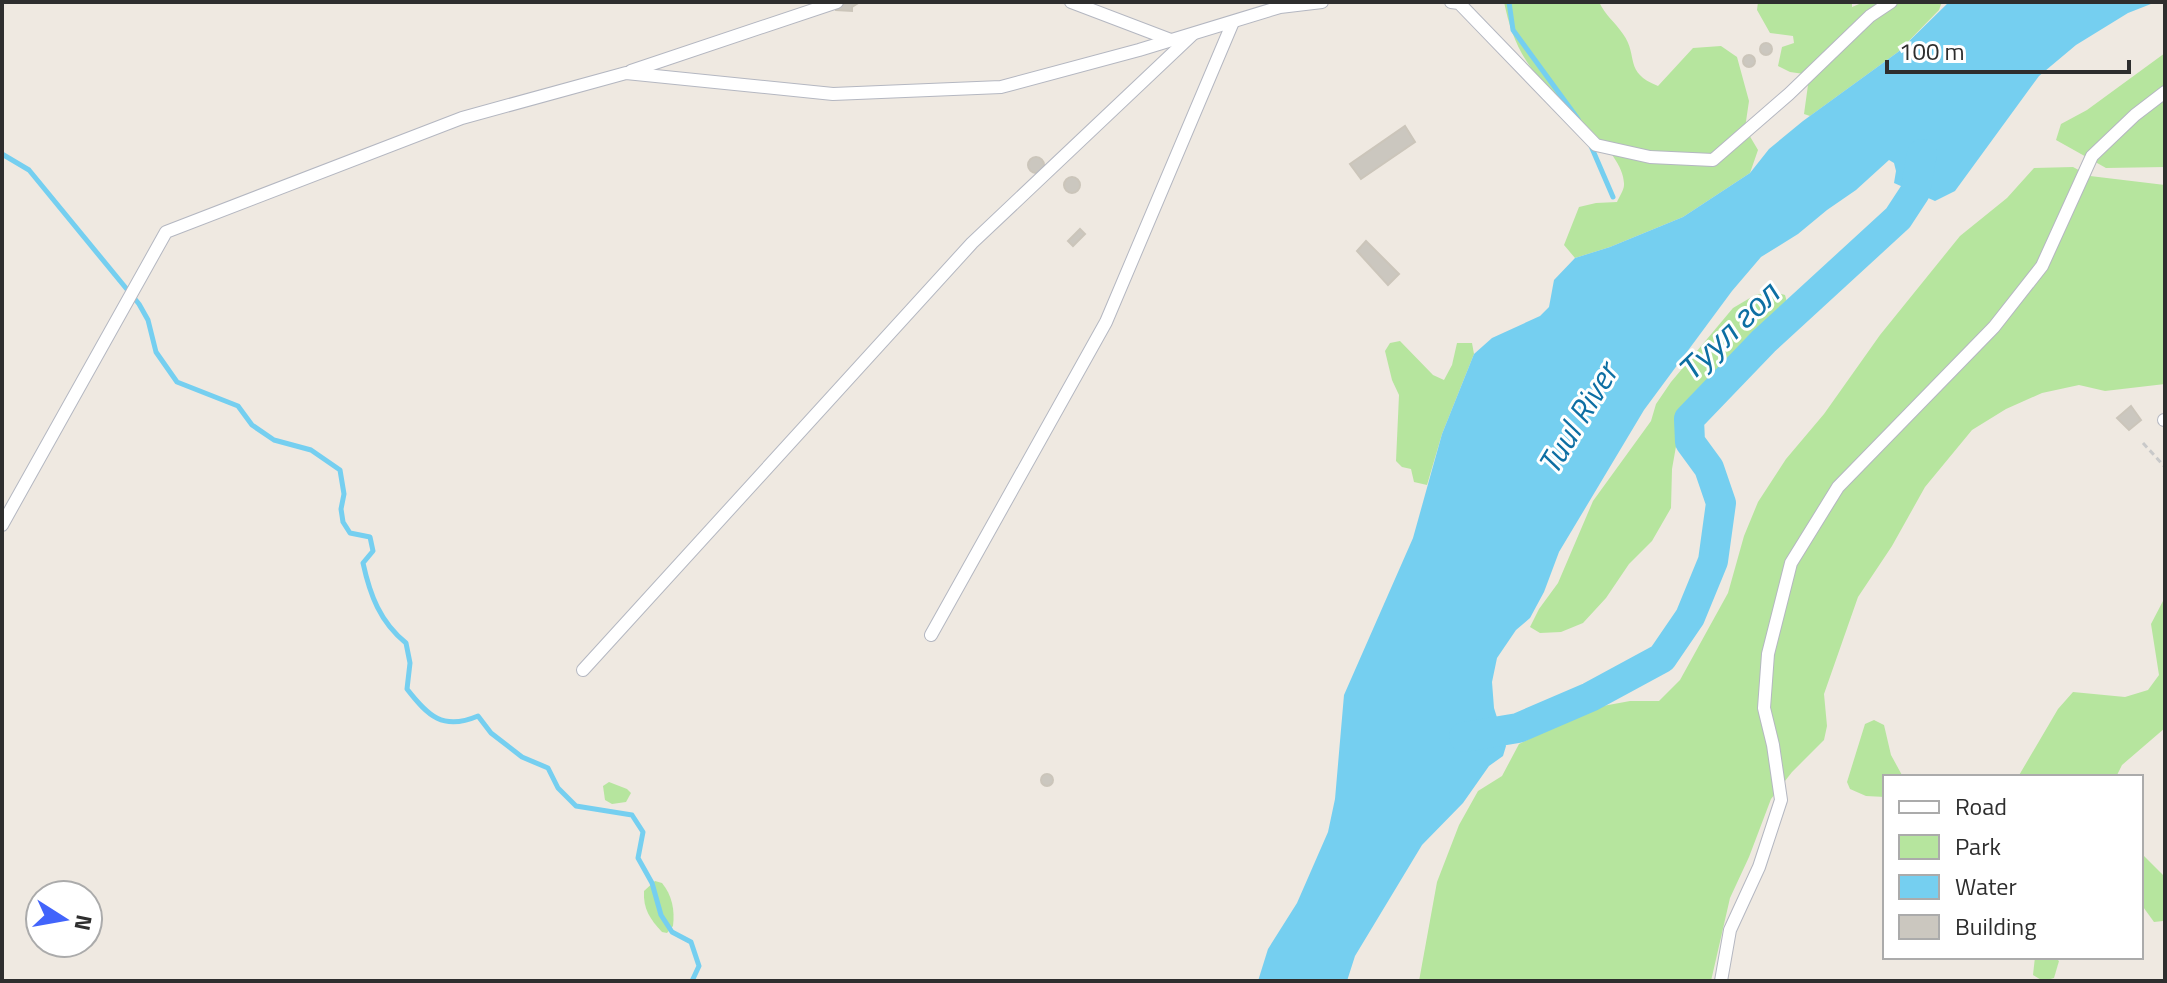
<svg xmlns="http://www.w3.org/2000/svg" width="2167" height="983" font-family="'Titillium Web',sans-serif">
  <rect width="100%" height="100%" fill="#efe9e1"/>
  <g fill="#b6e59e">
    <path d="M1504,2H1599C1605,15 1615,22 1623,34C1639,56 1623,72 1658,86L1693,48L1721,46L1737,57L1749,101L1745,128L1758,150L1750,173L1683,217L1610,247L1575,258L1564,245L1579,207L1596,203L1617,202C1619,197 1624,190 1624,185C1626,151 1556,102 1536,75C1518,51 1510,31 1504,2Z"/>
    <path d="M1758,2H1852V7L1864,2H1942L1939,10L1898,52L1810,116L1804,114L1808,85L1804,74L1790,72L1778,66L1782,47L1794,43L1793,36L1770,33L1757,10Z"/>
    <path d="M2165,53V167L2106,168L2056,140L2061,124L2087,110Z"/>
    <path d="M2073,167L2090,176L2165,185V384L2105,391L2079,385L2042,393L2006,409L1972,430L1925,487L1892,546L1858,597L1824,694L1827,726L1824,740L1792,772L1771,799L1749,857L1730,898L1711,981H1419L1437,882L1459,825L1478,791L1502,776L1519,744L1553,727L1592,708L1630,701H1659L1680,680L1728,593L1744,536L1758,502L1786,459L1824,414L1880,335L1960,236L2007,198L2034,168Z"/>
    <path d="M1774,292L1785,295L1787,302L1778,318L1720,367L1681,418L1672,469L1671,508L1652,541L1629,564L1606,598L1583,623L1561,632L1540,633L1530,627L1539,609L1558,583L1593,501L1651,421L1656,404L1671,382L1733,308L1755,295Z"/>
    <path d="M1400,341L1433,375L1444,380L1452,365L1457,343H1472L1474,354L1442,434L1427,485L1414,482L1411,469L1402,467L1396,461L1399,395L1392,380L1385,351L1390,343Z"/>
    <path d="M2163,601L2165,602V728L2122,765L2116,777H2018L2058,709L2073,692L2125,697L2148,690L2159,675L2151,624Z"/>
    <path d="M1874,720L1884,725L1891,755L1903,777H1885V797L1866,796L1850,789L1847,782L1865,724Z"/>
    <path d="M609,782L627,789L631,793L626,802L612,804L605,800L603,786Z"/>
    <path d="M2141,853L2165,877L2163,921L2154,922L2141,904Z"/>
    <path d="M655,881L662,883C672,895 675,910 673,926L667,933L662,932C650,919 643,909 644,891Z"/>
    <path d="M2035,957H2054L2059,961L2054,978L2043,981L2033,975Z"/>
  </g>
  <path fill="#75cff0" d="M1949,2H2156L2128,13L2076,45L2039,76L1955,191L1935,201L1894,183L1896,171L1894,163L1889,160L1856,190L1827,210L1798,234L1761,257L1732,291L1644,410L1559,552L1544,592L1530,618L1516,630L1497,658L1492,682L1494,708L1506,746L1503,756L1489,766L1463,803L1422,845L1355,956L1347,981H1258L1268,949L1297,903L1328,832L1335,799L1344,695L1413,538L1442,434L1474,354L1492,338L1540,316L1549,307L1554,280L1575,258L1610,247L1683,217L1750,173L1769,149L1803,121L1898,52Z"/>
  <g fill="none" stroke-linecap="round" stroke-linejoin="round">
    <g stroke="#75cff0" stroke-width="5">
      <path d="M1509,2L1513,30L1578,119"/>
      <path d="M1591,146L1613,197"/>
      <path d="M2,154L29,170L139,304L148,320L156,352L177,382L238,406L252,425L274,440L311,450L340,470L344,494L341,509L343,522L350,533L370,537L373,551L363,563C370,595 380,622 406,643L410,663L407,689C428,716 443,731 478,716L491,733L522,757L548,768L558,788L576,806L632,815L643,832L638,858L652,883L661,915L672,932L691,942L699,966L692,981"/>
    </g>
    <path stroke="#75cff0" stroke-width="30" d="M1464,737L1518,728L1590,697L1662,658L1690,617L1713,561L1721,503L1709,468L1690,442L1689,419L1764,341L1898,218L1915,192L1922,154"/>
  </g>
  <g fill="#cbc7bf" stroke="#cbc5ba" stroke-width="2">
    <path d="M835,2H860L852,7V11L836,10Z"/>
    <circle cx="1766" cy="49" r="6"/>
    <circle cx="1749" cy="61" r="6"/>
    <path d="M1405,126L1415,142L1361,179L1350,164Z"/>
    <circle cx="1036" cy="165" r="8"/>
    <circle cx="1072" cy="185" r="8"/>
    <path d="M1080,229L1085,234L1073,246L1068,241Z"/>
    <path d="M1366,241L1399,274L1388,285L1357,251Z"/>
    <path d="M2131,406L2141,420L2129,430L2117,418Z"/>
    <circle cx="1047" cy="780" r="6"/>
  </g>
  <g fill="none" stroke-linecap="round" stroke-linejoin="round">
    <g stroke="#b4b7c1" stroke-width="14">
      <g id="street">
        <path d="M1071,2L1171,40"/>
        <path d="M1451,2L1459,3L1596,145L1650,157L1713,160L1789,94L1870,16L1891,2"/>
        <path d="M631,71L837,2"/>
        <path d="M2164,420H2165"/>
        <path d="M2,525L166,232L462,118L626,73L833,94L1001,87L1139,50L1280,7L1322,2"/>
        <path d="M931,635L1106,322L1233,22"/>
        <path d="M583,670L972,243L1192,35"/>
        <path d="M1721,981L1730,930L1759,867L1781,800L1773,745L1764,708L1768,654L1791,563L1838,487L1994,327L2042,266L2092,156L2135,115L2165,92"/>
      </g>
    </g>
    <path stroke="#c9c9c9" stroke-width="3" stroke-dasharray="6 4" stroke-linecap="butt" d="M2143,443L2165,467"/>
    <use href="#street" stroke="#fff" stroke-width="12"/>
  </g>
  <g text-anchor="middle" dominant-baseline="central" stroke-width="6" stroke-linejoin="round" paint-order="stroke">
    <g font-size="32" font-style="italic" fill="#0d6fa3" stroke="#fff">
      <text transform="translate(1729 330) rotate(-44)">Туул гол</text>
      <text transform="translate(1577 418) rotate(-59)">Tuul River</text>
    </g>
  </g>
  <rect width="2167" height="983" fill="none" stroke="#2e2e2e" stroke-width="8"/>
  <rect x="1883" y="775" width="260" height="184" fill="#ffffff" stroke="#ababab" stroke-width="2"/>
  <rect x="1899" y="801" width="40" height="12" fill="#ffffff" stroke="#ababab" stroke-width="2"/>
  <text x="1955" y="815" font-size="24" fill="#2e2e2e">Road</text>
  <rect x="1899" y="835" width="40" height="24" fill="#b6e59e" stroke="#ababab" stroke-width="2"/>
  <text x="1955" y="855" font-size="24" fill="#2e2e2e">Park</text>
  <rect x="1899" y="875" width="40" height="24" fill="#75cff0" stroke="#ababab" stroke-width="2"/>
  <text x="1955" y="895" font-size="24" fill="#2e2e2e">Water</text>
  <rect x="1899" y="915" width="40" height="24" fill="#cbc7bf" stroke="#ababab" stroke-width="2"/>
  <text x="1955" y="935" font-size="24" fill="#2e2e2e">Building</text>
  <g transform="translate(64 919) rotate(101)"><circle r="38" fill="#ffffff" stroke="#ababab" stroke-width="2"/>
  <path d="M0-6L14 30L0 20L-14 30Z" fill="#4264fb"/>
  <text y="-12" font-size="22" font-weight="bold" text-anchor="middle" fill="#2e2e2e">N</text>
  </g>
  <path d="M1887 60v12h242v-12" fill="none" stroke="#2e2e2e" stroke-width="4"/>
  <text x="1899" y="60" font-size="24" fill="#2e2e2e" stroke="#ffffff" stroke-width="6" paint-order="stroke">100 m</text>
</svg>
